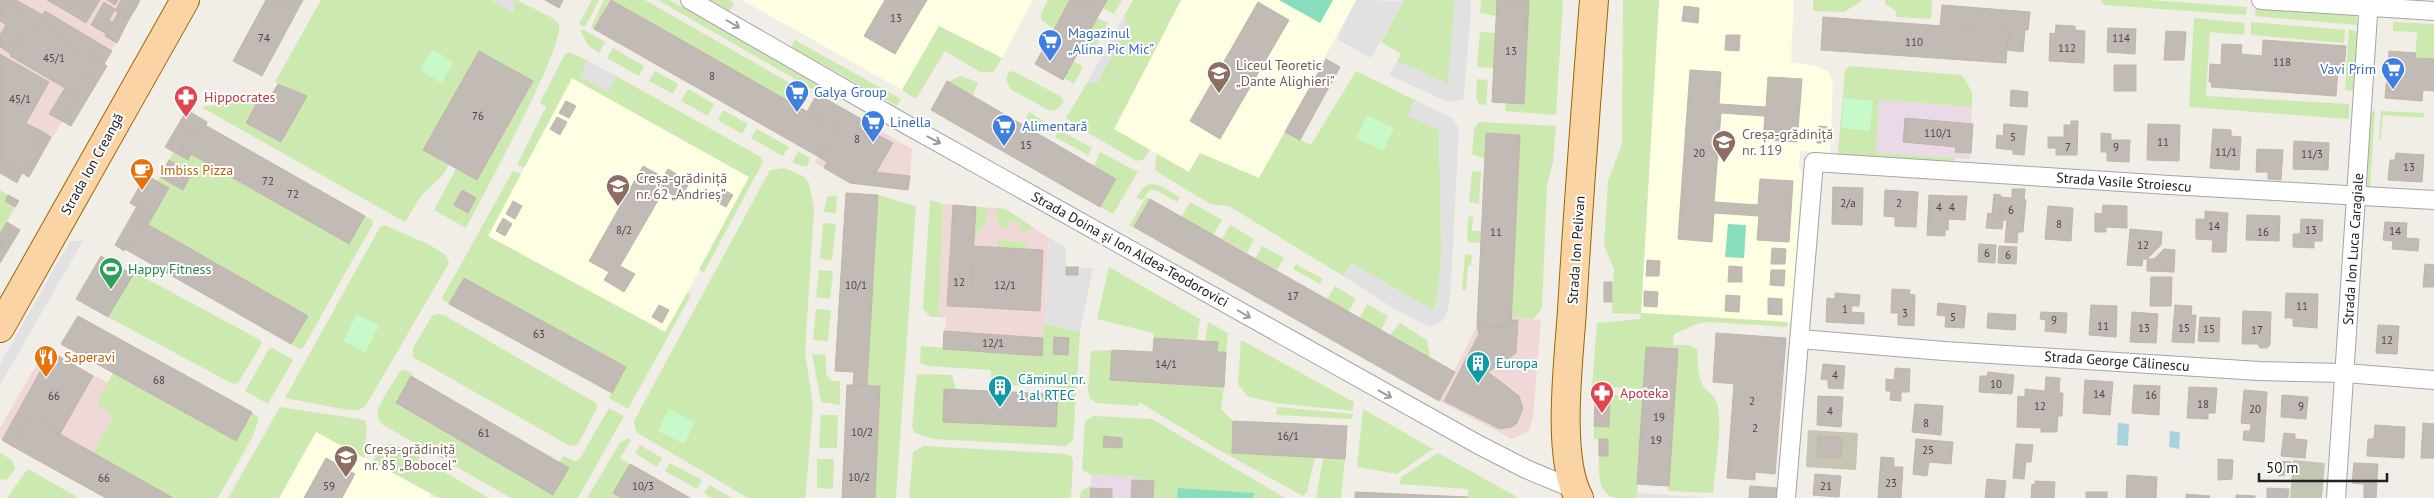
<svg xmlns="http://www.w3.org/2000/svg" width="2434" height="498" font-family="'PT Sans',sans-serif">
  <rect width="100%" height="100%" fill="#f1eee8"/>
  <g fill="#f1d8d8">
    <path d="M0,0H140L104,64L98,61L29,177L0,161Z"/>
    <path d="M817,94L912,149L910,176L850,183L815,163L835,128L807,112Z"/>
    <path d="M943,204L1006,209L1049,238L1042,356L943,349L946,318L939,317Z"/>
    <path d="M1512,317L1541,320L1533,418L1529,431L1512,439L1439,401L1477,326L1511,328Z"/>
    <path d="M46,348L108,383L98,400L113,416L93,453L12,446L0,438V428Z"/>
  </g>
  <g fill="#eadae7">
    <path d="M1879,100L1972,107L1970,159L1876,153Z"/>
    <path d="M1091,475L1140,477L1139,480L1154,481L1153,498H1090Z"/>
  </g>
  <g fill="#fefee3">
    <path d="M742,0H1033L1002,58L939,26L902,90Z"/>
    <path d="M1181,0H1356L1259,178L1200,153L1189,172L1114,129Z"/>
    <path d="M1659,0H1794L1791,62L1820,67L1829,72L1833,84L1830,153L1800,151L1799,165L1802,173L1792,322L1641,313Z"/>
    <path d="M572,78L749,177L666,332L488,236Z"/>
    <path d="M316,431L430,493V498H279Z"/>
  </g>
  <g fill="#c5c5b3">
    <path d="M1808,430L1858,433L1856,470L1806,467Z"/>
    <path d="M2293,460L2325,463L2322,498H2290Z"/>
  </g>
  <g fill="#cce9af">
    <path d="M321,0H491L513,12L514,0H517L551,17L559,24C564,49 482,196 466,228L434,210L456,169L477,180L533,82L480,51L423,150L449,165L442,176L421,196L405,222L201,107L259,99L246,123L282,142L306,96L275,82Z"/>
    <path d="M592,0H599L585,27L579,24Z"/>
    <path d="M604,0H610L594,29L591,27Z"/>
    <path d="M611,0H645L804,91L796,105Z"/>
    <path d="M658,0H670L817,85L814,90Z"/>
    <path d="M710,0H729L734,3L730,11Z"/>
    <path d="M1048,0H1070L1054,29L1041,20V14Z"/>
    <path d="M1107,0H1122L1114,14L1103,8Z"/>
    <path d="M1133,0H1181L1114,129L1150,150L1144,159L1137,161L1081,129L1066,118L1087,83H1097L1128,26L1124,16Z"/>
    <path d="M1402,0H1455L1448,84L1397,61L1401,54L1381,42L1404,1Z"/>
    <path d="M1481,0H1497V16L1480,13Z"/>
    <path d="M1529,0H1563L1556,115L1505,111L1506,103L1523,104Z"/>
    <path d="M1623,0H1659L1641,313L1787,322V327L1709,322L1699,323L1674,334L1673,345H1689L1697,349C1698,361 1697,376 1704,387C1707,392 1714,395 1716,401C1724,420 1715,471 1713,493L1668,491L1678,349L1647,347L1644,389L1592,386L1597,323L1640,319L1641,314L1612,313L1614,269L1604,246L1608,181L1622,144Z"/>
    <path d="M1813,0H1861L1862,1L1844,12L1813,11Z"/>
    <path d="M1885,0H1932L1931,19L1896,17V11L1885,4Z"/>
    <path d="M2100,0H2150L2247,7L2246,15L2104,5Z"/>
    <path d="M2256,6L2353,13L2357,19V25L2255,16Z"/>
    <path d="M1097,18L1108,23L1091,55L1079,49Z"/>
    <path d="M2194,18L2245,23L2244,35L2210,32L2206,96L2349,104V119L2189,107Z"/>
    <path d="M2251,22L2345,30L2344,43L2251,35Z"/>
    <path d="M2393,22L2434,24V59L2415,58L2417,32L2393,31Z"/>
    <path d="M939,26L1002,58L993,72H980L945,51L916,99L902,90Z"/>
    <path d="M582,29L605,42L599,53L588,45L580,31Z"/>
    <path d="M2349,29L2357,32L2353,91L2345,90Z"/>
    <path d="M1480,32L1496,33L1494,68L1477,67Z"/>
    <path d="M795,40L901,99L897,106L791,47Z"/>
    <path d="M613,48L644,66L639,76L607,58Z"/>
    <path d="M569,52L588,61L580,76L608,92L616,76L761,157L763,162L704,272L699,270L749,177L572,78L524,168L517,165L546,107L540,103L565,54Z"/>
    <path d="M1073,61L1083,67L1074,84L1064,78Z"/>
    <path d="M1850,66L1962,75L1972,92V107L1879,100L1876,153L1956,158L1948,166L1843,159L1838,152L1845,70Z"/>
    <path d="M655,71L678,84L673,94L649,81Z"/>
    <path d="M1013,71L1060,96L1064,102L1056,110L1050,111L1010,89L1006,79L1009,72Z"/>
    <path d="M1356,71L1415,100L1408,116L1439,130C1438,175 1450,272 1433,310L1351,263L1343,276L1229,206L1210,204L1156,171L1155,165L1157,154L1189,172L1200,153L1259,178L1285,132L1311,145Z"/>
    <path d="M960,76L978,82L973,96L948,82Z"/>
    <path d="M1477,79L1488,80L1486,105L1479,104L1476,97Z"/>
    <path d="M688,89L714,104L708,116L681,101Z"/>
    <path d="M723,110L748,124L742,134L718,120Z"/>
    <path d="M2375,110L2370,188L2366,186V177L2371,114Z"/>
    <path d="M2381,111L2424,113V118L2383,115L2381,139H2379Z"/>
    <path d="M1029,112L1052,126L1048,133L1025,119Z"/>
    <path d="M1479,122L1556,126L1553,162L1547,186L1542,309L1533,319L1512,317L1520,135L1486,133L1485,159L1472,154L1474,129Z"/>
    <path d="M757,129L789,147L783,156L751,138Z"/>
    <path d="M1059,130L1092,148L1088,155L1055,137Z"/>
    <path d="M798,151L810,158L807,167L792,163Z"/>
    <path d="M174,152L191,154L348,244L365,216L372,220L373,224L303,348L299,349L291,344L307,315L148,224L169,189L157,182L160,177L183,190L192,174L169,160Z"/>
    <path d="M1100,152L1138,172L1113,214L1100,207L1116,179L1094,166Z"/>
    <path d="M785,168L803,176L809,183L814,209L805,352L813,406L806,491L805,498H748L636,432L634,421L770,170Z"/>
    <path d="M513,171L521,174L488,236L665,332L687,293L691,295L628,409L609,398L626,367L464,278L449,304L443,300L442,298Z"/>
    <path d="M1481,171L1479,204L1469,202L1472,172Z"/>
    <path d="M1150,184L1159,185L1180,197L1177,202L1156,190H1150L1142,200L1136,198L1143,188Z"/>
    <path d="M0,190L8,195L5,201L15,207L0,234Z"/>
    <path d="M837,195L836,213L824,212L827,197Z"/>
    <path d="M878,195L916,206L896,498H875L880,386L867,385Z"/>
    <path d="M1146,197L1150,199L1134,227L1129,226Z"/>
    <path d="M930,200L943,204L939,317H930L923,308Z"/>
    <path d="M1190,202L1222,220L1213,235L1182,217Z"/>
    <path d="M976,207L988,208L985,223L974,239Z"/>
    <path d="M995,208L1006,209L1034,228L1024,232L1018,229L1021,223L1006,221L1009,228H1003L998,223Z"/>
    <path d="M1473,216L1472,231H1481V243L1467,242L1468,217Z"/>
    <path d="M823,223L836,224L832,260L820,259Z"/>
    <path d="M384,225L428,244L446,255L449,263L365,407L358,410H349L285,398L380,227Z"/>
    <path d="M1230,225L1254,239L1247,253L1222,239Z"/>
    <path d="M1002,239L1013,242L1024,241L1027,244V249L997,247L998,241Z"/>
    <path d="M1262,246L1284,258L1277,270L1255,259Z"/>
    <path d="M1465,254L1472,255L1471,265L1468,266L1466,291L1462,289Z"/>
    <path d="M1296,264L1323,279L1320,284L1293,269Z"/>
    <path d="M1109,267L1200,319L1197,341L1154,338L1153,333L1097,319Z"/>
    <path d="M819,270L833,271L830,299L816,297Z"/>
    <path d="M134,272L260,340L262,343L238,383L233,384L108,317Z"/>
    <path d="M1335,286L1356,299L1348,312L1327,299Z"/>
    <path d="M1367,304L1388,316L1381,330L1360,318Z"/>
    <path d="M816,309L831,310L828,341L813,340Z"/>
    <path d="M437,314L444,315L596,403L597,408L578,444L570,446L413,357V348L432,316Z"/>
    <path d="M1208,322L1228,333L1226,352H1217L1218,342H1205Z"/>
    <path d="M1044,323L1080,332L1073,440L1066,446L933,439L915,433L912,427L917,374L952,375L956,390L944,389L943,422L1056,427L1058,387L991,384V370L928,366L920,363L921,346L1042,356Z"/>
    <path d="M1400,323L1427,340L1430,358L1390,335Z"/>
    <path d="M1241,340L1354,402L1353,411L1275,403L1247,396L1238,384Z"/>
    <path d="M273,348L293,360L268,404L245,391L269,349Z"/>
    <path d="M1112,350L1110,379L1224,387L1221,409L1233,421L1232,453L1315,457L1307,492L1303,496L1219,450L1139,402L1138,406L1097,403L1090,398L1088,390L1091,351Z"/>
    <path d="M812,354L826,355V374L832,381H840V405L821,402Z"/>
    <path d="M405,370L413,374L396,404L553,495L569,468L559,462L563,456L575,461L579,460L609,408L624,416L578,498H511L383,425L378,419V409L384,397L400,371Z"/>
    <path d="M113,373L236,441L252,412L259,418L253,436L218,498H173L93,453L113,416L98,406V400Z"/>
    <path d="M1595,393L1643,397L1637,498C1630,498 1623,498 1616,498C1598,495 1598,470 1599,456H1608V439H1594V426L1609,427L1610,402L1595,401Z"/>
    <path d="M280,407L365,420L367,429L364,458L316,432L279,498H228Z"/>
    <path d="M1277,407L1353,414L1352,419L1276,415Z"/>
    <path d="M1363,409L1433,449L1397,474L1357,467Z"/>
    <path d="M821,415H838L837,448H819Z"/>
    <path d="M1094,416L1152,419L1285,498H1153L1154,481L1139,480L1140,477L1091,475L1082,470L1085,421Z"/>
    <path d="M629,438L631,440L620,458L630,464L614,493L622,498H587L620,443Z"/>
    <path d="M389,444L403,448L489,498H439L373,462L379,446Z"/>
    <path d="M640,445L662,458L657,467L635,453Z"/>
    <path d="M924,446L1067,454L1072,457L1073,462L1071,498H909L913,452Z"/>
    <path d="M0,453L12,460L15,469L7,480L0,479Z"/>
    <path d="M1438,453L1519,498H1468V489L1400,484L1401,477Z"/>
    <path d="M1323,458L1345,459L1341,498H1316Z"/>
    <path d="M817,459H834L833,489L817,488Z"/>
    <path d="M670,463L702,480L697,489L665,471Z"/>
    <path d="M27,470H30L79,498H7Z"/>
    <path d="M709,485L732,498H712L704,493Z"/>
    <path d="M1091,485L1090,498H1080L1081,491Z"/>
  </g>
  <g fill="#c7f9ca">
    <path d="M433,49L454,63L441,83L420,70Z"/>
    <path d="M1844,98L1873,101L1870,131L1841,128Z"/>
    <path d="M1367,115L1394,128L1383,151L1356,138Z"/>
    <path d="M357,314L379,326L365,353L343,341Z"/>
    <path d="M669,409L695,422L684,444L658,431Z"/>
  </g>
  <g fill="#88ddbc">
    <path d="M1279,0H1333L1320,23Z"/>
    <path d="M1728,224L1746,225L1744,258L1725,257Z"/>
    <path d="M1178,488L1254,493L1253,498H1177Z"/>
  </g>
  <g fill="#e1e1e1">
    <path d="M491,0H514V12Z"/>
    <path d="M1356,0L1404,1L1371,58L1337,39Z"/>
    <path d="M1455,0H1471L1470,22L1464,94L1463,100L1448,102L1389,75L1397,61L1448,84Z"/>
    <path d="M1124,16L1128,26L1097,83H1087Z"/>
    <path d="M588,61L616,76L608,92L580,76Z"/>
    <path d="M1415,100L1452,118L1459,129L1450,300L1446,315L1440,323L1429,327L1395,309L1343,276L1351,263L1433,310L1437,300L1441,254L1439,130L1408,116Z"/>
    <path d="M1049,238L1066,248V267L1093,268L1080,332L1044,323Z"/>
    <path d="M70,241H83L0,385V364Z"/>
    <path d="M1637,493L1710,498H1637Z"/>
  </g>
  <g fill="#a9d2dd">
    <path d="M2118,423L2129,424L2128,446L2117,445Z"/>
    <path d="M2170,431L2180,432L2179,449L2169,447Z"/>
  </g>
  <g fill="#c2bab4" stroke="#c2b5aa">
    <path d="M0,0H16L43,15L37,24L0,2Z"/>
    <path d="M47,0H88L78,18Z"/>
    <path d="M88,0H100L86,23L78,18Z"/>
    <path d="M107,0H118L115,5Z"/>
    <path d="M121,0L136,8L129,19L115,11Z"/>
    <path d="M125,0H140L136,8L124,2Z"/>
    <path d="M266,0H303L262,76L233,61Z"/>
    <path d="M545,0H563L559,8Z"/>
    <path d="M611,0L836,128L819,157L594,29Z"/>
    <path d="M885,0H927L895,54L864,36Z"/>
    <path d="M1070,0H1107L1063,80L1035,64Z"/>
    <path d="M1497,0H1529L1524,104L1492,102Z"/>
    <path d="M0,2L31,21L11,54L0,47V35L6,25L0,21Z"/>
    <path d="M104,2L115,9L103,32L91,25Z"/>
    <path d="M1258,2L1289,20L1220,139L1190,121Z"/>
    <path d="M1942,5L2030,12L2028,30H2025L2023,52L2007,50L2008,31L1940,26Z"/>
    <path d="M1684,6L1699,8L1698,23L1682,21Z"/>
    <path d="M45,11L112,51L104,64L37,24Z"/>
    <path d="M118,13L129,19L123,31L111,25Z"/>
    <path d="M1823,17L2008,31L2006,63L1821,50Z"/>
    <path d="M109,20L113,23L107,34L103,32Z"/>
    <path d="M31,21L98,60L77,95L10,56Z"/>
    <path d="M111,25L123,31L117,43L105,36Z"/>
    <path d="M2056,25L2075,26V30L2085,31L2084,63L2049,61L2050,33L2055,34Z"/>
    <path d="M2108,28L2136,29L2135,54L2107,52Z"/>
    <path d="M2166,31L2186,32L2184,60H2164Z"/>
    <path d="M1726,35H1740L1739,51L1725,50Z"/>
    <path d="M2263,40L2346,46L2344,69H2338L2336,96L2211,87L2212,82H2209L2210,64L2221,65L2222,44L2242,45L2241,54L2262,56Z"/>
    <path d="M479,51L533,81L477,180L423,150Z"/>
    <path d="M2389,51L2416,53L2415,58L2434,59V91L2423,90L2422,101L2385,98Z"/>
    <path d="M0,54L49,82L26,123L43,132L20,172L0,161Z"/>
    <path d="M1326,59L1340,67L1300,140L1285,132Z"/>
    <path d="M98,60L107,66L71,126L62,121Z"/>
    <rect x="2114" y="65" width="22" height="26"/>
    <path d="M1690,70L1721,72L1719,104L1766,107L1768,77L1802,79L1797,142L1763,140L1765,116L1721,113L1714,202L1758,205L1760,179L1793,181L1789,242L1757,240L1759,216L1714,213L1712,242L1678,239Z"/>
    <path d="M947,81L1116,179L1100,207L931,110Z"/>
    <path d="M278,84L307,96L281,142L246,123L259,99L272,94Z"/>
    <path d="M65,88L77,95L62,121L49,114Z"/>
    <path d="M2011,90L2028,92L2027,107L2010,106Z"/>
    <path d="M817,94L881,130L878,135L893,143L876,172L858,170L850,183L824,168L827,162L819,157L836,128L807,112Z"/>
    <path d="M566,101L576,106L569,118L559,113Z"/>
    <path d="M187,110L207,122L206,125L198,121L182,149L191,154L188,160L165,147Z"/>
    <path d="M557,117L567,122L560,135L550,129Z"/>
    <path d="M1905,118L1973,124L1971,153L1955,152L1956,147L1903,142Z"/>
    <path d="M198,121L365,216L349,244L182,149Z"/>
    <path d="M2071,121H2078L2077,155H2056V148H2048V137H2064V125H2071Z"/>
    <path d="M2004,124L2027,126L2024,155L2013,154V150L1996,148L1997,135L2003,136Z"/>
    <path d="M2148,124L2180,125L2179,161L2147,160Z"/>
    <path d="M1819,126L1828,127L1826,143H1817Z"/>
    <path d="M2213,129L2231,130V136L2241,137L2239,170L2210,168Z"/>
    <path d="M43,132L51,137L29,177L20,172Z"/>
    <path d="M1486,133L1520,135L1511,328L1477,326Z"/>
    <path d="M2101,133L2111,134V140H2130L2129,162L2107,161V152H2101Z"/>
    <path d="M2294,141L2329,143L2328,170L2293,169Z"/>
    <path d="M2257,149L2283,150L2281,180L2268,179V172H2256Z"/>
    <path d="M2396,153L2424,155L2422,182L2388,180L2390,160H2395Z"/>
    <path d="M169,160L192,173L183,190L160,177Z"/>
    <path d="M0,161L22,173L17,183L0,173Z"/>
    <path d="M643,166L663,177L668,169L690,182L680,199L664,190L620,266L635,274L624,292L604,280L609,272L589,261Z"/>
    <path d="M858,170L910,176L908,190L850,183Z"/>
    <path d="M146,175L169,188L153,216L130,203Z"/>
    <path d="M1833,187L1863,188L1862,225L1832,224Z"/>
    <path d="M723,189L733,195L726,207L716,202Z"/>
    <path d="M2012,189H2025L2024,199L2026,200L2023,232H2018L2017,243L2005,242L2007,220H1999L2001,197L2012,198Z"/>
    <path d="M462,190L476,198L468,213L454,205Z"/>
    <path d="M1885,190L1918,192L1916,227L1895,226V217L1884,216Z"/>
    <path d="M846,193L878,195L867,385H853L854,372L835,371Z"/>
    <path d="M1994,194L2001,195L1999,220H2003L2002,229L1986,228L1988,213L1992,214Z"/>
    <path d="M8,195L19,201L15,207L5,201Z"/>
    <path d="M1929,195L1949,196L1948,230H1945V236L1927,235Z"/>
    <path d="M1949,196H1967L1965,220L1948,219Z"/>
    <path d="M1150,199L1455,372L1439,401L1134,227Z"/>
    <path d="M513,201L522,206L515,219L506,214Z"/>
    <path d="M953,205L976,207L970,307L947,306Z"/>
    <path d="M2103,205L2127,206V228L2106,227V232H2095V213L2102,214Z"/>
    <path d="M137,206L153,216L148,224L142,221L124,251L115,245Z"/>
    <path d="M2048,206L2073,208L2071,241L2045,239Z"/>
    <path d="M2205,211L2228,213L2226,252H2212L2213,240L2196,239V219H2205Z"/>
    <path d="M2247,215L2280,216L2279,241L2246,240Z"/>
    <path d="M503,218L512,224L505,236L496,231Z"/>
    <path d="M2301,219L2323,220L2322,241H2314V248L2293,247V234H2300Z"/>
    <path d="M142,221L308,316L291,344L125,249Z"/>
    <path d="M7,222L20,230L0,263V234Z"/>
    <path d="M2385,222L2407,223L2406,238L2419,239L2418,251L2392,249L2393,241L2383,240Z"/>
    <path d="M2130,229L2162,232L2161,245L2147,259H2143L2142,266L2127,265Z"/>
    <path d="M1979,244L1996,245L1995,263L1978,262Z"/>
    <path d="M974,246L1043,250L1040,311L970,307Z"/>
    <path d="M1999,246L2017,247L2016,264L1998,263Z"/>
    <path d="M1772,248L1786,249L1785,264H1771Z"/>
    <path d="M2164,249L2175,250L2174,272L2147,271V259H2154Z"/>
    <path d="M101,256L133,275L108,317L76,299Z"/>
    <path d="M1647,260L1660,261L1659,276H1646Z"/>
    <path d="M2425,264L2434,265V287H2423Z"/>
    <path d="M1729,266L1742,267V282H1728Z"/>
    <rect x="1066" y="267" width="12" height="8"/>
    <path d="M1771,270H1785L1784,286L1770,285Z"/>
    <path d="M2151,277H2172L2171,306H2150Z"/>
    <path d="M464,278L626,367L612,393L449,304Z"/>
    <rect x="1604" y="282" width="8" height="20"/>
    <path d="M1892,289L1910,290L1909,294L1915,295L1914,326L1898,325V313H1891Z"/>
    <path d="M1644,291L1658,292L1657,307L1644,306Z"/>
    <path d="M1835,293L1860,295L1859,306H1852L1851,312L1864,313V324L1826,322L1827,298L1835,299Z"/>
    <path d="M2286,293L2318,294L2317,328L2293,326V318H2285Z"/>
    <path d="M1726,295L1740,296L1739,312L1725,311Z"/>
    <path d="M1768,298L1782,299V315L1768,314Z"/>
    <path d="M1938,303L1966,306L1964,328L1945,327L1946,316L1937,315Z"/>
    <path d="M659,305L669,310L662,323L652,317Z"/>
    <path d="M2091,305L2117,306L2116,337L2089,335Z"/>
    <path d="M2175,305L2192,306L2191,315H2196L2194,343L2172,342Z"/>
    <path d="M2243,311L2271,312L2270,345L2267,348H2260L2258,344H2242Z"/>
    <path d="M2041,312L2067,313L2066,333L2045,331L2046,320L2040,319Z"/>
    <path d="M2132,312L2158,314L2156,343L2130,342Z"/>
    <path d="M1988,313L2016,315L2015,330L1987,328Z"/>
    <path d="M78,316L252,412L236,441L61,344Z"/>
    <path d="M2200,317L2220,318L2219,342L2198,341Z"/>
    <path d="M1512,320H1518L1516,353L1488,372L1519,396L1523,408L1517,423L1512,427L1500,429L1444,401L1479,334L1477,326L1511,328Z"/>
    <path d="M2378,325L2399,326L2397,354L2376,353Z"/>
    <path d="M944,331L1043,338L1042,356L943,349Z"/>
    <path d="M1716,333L1786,338L1775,474L1755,472V480L1727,478L1734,384L1713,382Z"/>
    <path d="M1054,337L1069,338L1068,355L1053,354Z"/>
    <path d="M1154,338L1218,342L1217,352H1226L1224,387L1110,380L1112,350L1153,352Z"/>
    <path d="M1646,347L1678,349L1669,486L1637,484Z"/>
    <path d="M51,352L93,376L60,434L29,417L12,446L2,440Z"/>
    <path d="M1823,364L1845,366L1843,389L1828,388V380L1821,379Z"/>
    <path d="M1895,368L1910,369L1909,392H1901V401L1890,400L1891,391H1886V379L1894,380Z"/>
    <path d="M1988,372L2014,375L2012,394L1979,392L1980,376H1987Z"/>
    <path d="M411,376L569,468L553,495L396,403Z"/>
    <path d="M2046,377L2060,378L2059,393H2063L2062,416H2058L2057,432H2041V428L2017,427L2018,396L2025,397V389L2045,391Z"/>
    <path d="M2085,380L2113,382L2110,415L2083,413Z"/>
    <path d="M847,385L880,386L875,498H842Z"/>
    <path d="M2134,385L2160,386L2159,415L2132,413Z"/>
    <path d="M2189,387L2217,388L2215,413H2208V419L2187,418Z"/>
    <path d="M944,389L1058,394L1056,427L943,422Z"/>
    <path d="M2244,390L2267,392L2264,442L2243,440L2244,431H2250L2251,424L2241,423Z"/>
    <path d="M2282,395L2308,397L2306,419L2281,417Z"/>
    <path d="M1818,396L1843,397L1841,427L1817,425Z"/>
    <path d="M1595,401H1610L1609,427L1594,426Z"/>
    <path d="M1915,404L1943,406L1941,435L1912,432Z"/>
    <path d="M29,417L60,434L173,498H106L77,482L12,446Z"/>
    <path d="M1233,421L1347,426L1345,459L1232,453Z"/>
    <path d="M2423,423L2434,424V458H2421Z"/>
    <path d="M2375,425L2405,427L2404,458L2367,456L2368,439H2374Z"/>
    <path d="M2284,433L2295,434V439L2307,440L2305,458L2281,456Z"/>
    <path d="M1104,436L1122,438V448L1103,447Z"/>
    <path d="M1818,436L1843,438L1841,458L1817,457Z"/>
    <rect x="1599" y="439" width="9" height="17"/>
    <path d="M1916,439L1953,442L1951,464L1929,462L1927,476L1913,474Z"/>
    <path d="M2016,444L2033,445L2031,462H2026L2024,479L2013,478Z"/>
    <path d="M1881,457L1894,458V467H1903L1901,498H1878Z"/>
    <path d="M326,458L355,474L342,498H304Z"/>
    <path d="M2218,459L2233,460L2232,479L2218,480Z"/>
    <path d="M2273,461L2291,462L2290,474L2279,476L2277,472H2272Z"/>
    <path d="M2354,463L2378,464L2376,498H2364V484L2352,483Z"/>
    <path d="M630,464L655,478L690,498H622L613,493Z"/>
    <path d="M1815,474L1841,476L1839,497L1813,495Z"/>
    <path d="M2127,475L2157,477L2156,498H2126Z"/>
    <path d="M1987,479L2006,481L2004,498H1985Z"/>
    <path d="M1132,480L1154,481L1153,498H1131Z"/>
    <path d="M2035,481L2055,482L2054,498H2031L2032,484L2035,485Z"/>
    <path d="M1750,486L1777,488V498H1749Z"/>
    <path d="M1091,488L1112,489V498H1090Z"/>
    <path d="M2267,488L2289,489L2288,498H2267Z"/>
    <path d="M1355,492L1468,497V498H1355Z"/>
    <rect x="2086" y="492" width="21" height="6"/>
    <path d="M2186,494L2210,496L2209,498H2186Z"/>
    <path d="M2236,495L2255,496V498H2236Z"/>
  </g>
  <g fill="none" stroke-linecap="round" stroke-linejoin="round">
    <g stroke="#a5a5a5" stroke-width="20">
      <g id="minor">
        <path d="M690,0L907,125L1479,445L1526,469L1574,489"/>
        <path d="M2261,0L2434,11"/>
        <path d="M1800,339L1944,351L2259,371L2345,373L2434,380"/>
        <path d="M1786,498L1814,162L2169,185L2434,200"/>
        <path d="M2336,498L2369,0"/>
      </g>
    </g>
    <g stroke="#9a6704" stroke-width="30">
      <g id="primary">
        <path d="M0,328L185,0"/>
        <path d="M1579,498C1556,456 1569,359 1572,310C1578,207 1586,103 1594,0"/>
      </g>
    </g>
    <use href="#minor" stroke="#fff" stroke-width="18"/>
    <use href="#primary" stroke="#fad4a4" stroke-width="28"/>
  </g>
  <defs><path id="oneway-shaft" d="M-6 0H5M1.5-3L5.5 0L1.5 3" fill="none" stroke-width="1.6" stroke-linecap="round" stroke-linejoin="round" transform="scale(1.25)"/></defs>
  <g stroke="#9b9b9b">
    <use href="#oneway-shaft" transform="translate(733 24) rotate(30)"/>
    <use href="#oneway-shaft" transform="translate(934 140) rotate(28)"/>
    <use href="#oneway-shaft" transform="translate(1244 314) rotate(30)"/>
    <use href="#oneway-shaft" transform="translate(1385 394) rotate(29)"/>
  </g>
  <defs>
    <g id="supermarket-pin" transform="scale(1.25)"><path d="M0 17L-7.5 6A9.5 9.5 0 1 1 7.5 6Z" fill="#3f7fe0" stroke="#fff"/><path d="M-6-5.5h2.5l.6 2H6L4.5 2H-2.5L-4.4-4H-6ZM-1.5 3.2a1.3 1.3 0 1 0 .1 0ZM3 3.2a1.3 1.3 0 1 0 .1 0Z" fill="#fff"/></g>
    <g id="school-pin" transform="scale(1.25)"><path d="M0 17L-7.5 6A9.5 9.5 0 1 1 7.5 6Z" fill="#8d6e63" stroke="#fff"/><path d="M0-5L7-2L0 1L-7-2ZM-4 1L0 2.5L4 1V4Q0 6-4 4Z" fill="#fff"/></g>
    <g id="pharmacy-pin" transform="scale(1.25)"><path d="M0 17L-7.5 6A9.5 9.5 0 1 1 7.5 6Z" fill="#e0444e" stroke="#fff"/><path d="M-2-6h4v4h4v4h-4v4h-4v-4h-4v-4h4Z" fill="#fff"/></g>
    <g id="cafe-pin" transform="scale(1.25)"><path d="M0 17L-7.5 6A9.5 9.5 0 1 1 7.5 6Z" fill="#e8710a" stroke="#fff"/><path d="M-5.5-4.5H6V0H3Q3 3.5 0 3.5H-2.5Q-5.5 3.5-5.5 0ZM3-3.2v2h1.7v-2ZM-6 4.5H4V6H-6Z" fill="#fff"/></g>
    <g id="stadium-pin" transform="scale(1.25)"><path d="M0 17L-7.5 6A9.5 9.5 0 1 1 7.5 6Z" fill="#2e9e5b" stroke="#fff"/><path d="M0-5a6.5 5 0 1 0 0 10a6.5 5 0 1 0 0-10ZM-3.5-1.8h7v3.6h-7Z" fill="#fff"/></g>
    <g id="restaurant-pin" transform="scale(1.25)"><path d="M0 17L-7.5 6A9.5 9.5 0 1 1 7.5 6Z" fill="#e8710a" stroke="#fff"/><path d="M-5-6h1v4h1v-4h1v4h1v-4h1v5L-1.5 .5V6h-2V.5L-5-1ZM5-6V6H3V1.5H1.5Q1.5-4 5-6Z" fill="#fff"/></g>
    <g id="building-pin" transform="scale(1.25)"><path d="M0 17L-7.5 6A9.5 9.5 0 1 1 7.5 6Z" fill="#0f9aa8" stroke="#fff"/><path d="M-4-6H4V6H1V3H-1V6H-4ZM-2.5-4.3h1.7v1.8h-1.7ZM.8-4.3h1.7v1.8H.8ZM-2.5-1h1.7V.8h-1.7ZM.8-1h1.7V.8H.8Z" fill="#fff"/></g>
  </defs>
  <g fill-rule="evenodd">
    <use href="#supermarket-pin" x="1050" y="41"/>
    <use href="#supermarket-pin" x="2393" y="69"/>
    <use href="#school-pin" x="1219" y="73"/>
    <use href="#supermarket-pin" x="797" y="92"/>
    <use href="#pharmacy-pin" x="186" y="97"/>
    <use href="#supermarket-pin" x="873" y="122"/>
    <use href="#supermarket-pin" x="1004" y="126"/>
    <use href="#school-pin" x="1724" y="142"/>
    <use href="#cafe-pin" x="142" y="170"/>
    <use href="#school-pin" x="618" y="186"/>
    <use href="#stadium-pin" x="111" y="269"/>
    <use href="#restaurant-pin" x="46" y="357"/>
    <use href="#building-pin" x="1478" y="363"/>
    <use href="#building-pin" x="1000" y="387"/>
    <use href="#pharmacy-pin" x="1602" y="393"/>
    <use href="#school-pin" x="346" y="457"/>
  </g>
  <g text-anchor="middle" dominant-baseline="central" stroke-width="4" stroke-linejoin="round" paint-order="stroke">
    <g font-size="11" fill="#494746">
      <text x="896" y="18">13</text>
      <text x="264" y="38">74</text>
      <text x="2121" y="38">114</text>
      <text x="1914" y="42">110</text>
      <text x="2067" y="48">112</text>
      <text x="1511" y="51">13</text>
      <text x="54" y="58">45/1</text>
      <text x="2282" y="62">118</text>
      <text x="712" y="76">8</text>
      <text x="20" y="99">45/1</text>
      <text x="478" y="116">76</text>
      <text x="1938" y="133">110/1</text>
      <text x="2013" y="137">5</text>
      <text x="857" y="139">8</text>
      <text x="2163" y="142">11</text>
      <text x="1026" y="145">15</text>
      <text x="2068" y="147">7</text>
      <text x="2116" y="147">9</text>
      <text x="2226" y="152">11/1</text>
      <text x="1699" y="153">20</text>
      <text x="2312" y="154">11/3</text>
      <text x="2409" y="167">13</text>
      <text x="268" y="181">72</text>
      <text x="293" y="194">72</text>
      <text x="1848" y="203">2/a</text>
      <text x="1899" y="203">2</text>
      <text x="1939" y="207">4</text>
      <text x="1952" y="207">4</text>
      <text x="2011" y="210">6</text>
      <text x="2059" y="224">8</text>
      <text x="2214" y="226">14</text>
      <text x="624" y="230">8/2</text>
      <text x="2311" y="230">13</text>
      <text x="2395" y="231">14</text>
      <text x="1496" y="232">11</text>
      <text x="2263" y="232">16</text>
      <text x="2143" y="245">12</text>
      <text x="1987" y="253">6</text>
      <text x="2008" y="255">6</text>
      <text x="959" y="282">12</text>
      <text x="856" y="285">10/1</text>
      <text x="1005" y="285">12/1</text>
      <text x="1293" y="296">17</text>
      <text x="2302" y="306">11</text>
      <text x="1845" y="309">1</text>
      <text x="1905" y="313">3</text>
      <text x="1953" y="317">5</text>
      <text x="2054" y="320">9</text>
      <text x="2103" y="326">11</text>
      <text x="2144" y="328">13</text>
      <text x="2184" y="328">15</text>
      <text x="2209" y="329">15</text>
      <text x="2257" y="330">17</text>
      <text x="539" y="334">63</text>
      <text x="2387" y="340">12</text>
      <text x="993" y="343">12/1</text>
      <text x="1166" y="364">14/1</text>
      <text x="1835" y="375">4</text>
      <text x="159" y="380">68</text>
      <text x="1996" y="384">10</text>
      <text x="2099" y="394">14</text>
      <text x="2151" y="395">16</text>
      <text x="54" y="396">66</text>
      <text x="1752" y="401">2</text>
      <text x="2203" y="404">18</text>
      <text x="2040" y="406">12</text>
      <text x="2301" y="406">9</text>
      <text x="2255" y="409">20</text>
      <text x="1830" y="411">4</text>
      <text x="1659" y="417">19</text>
      <text x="1926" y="423">8</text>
      <text x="1755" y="428">2</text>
      <text x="862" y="432">10/2</text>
      <text x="484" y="433">61</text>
      <text x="1288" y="436">16/1</text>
      <text x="1656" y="440">19</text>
      <text x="1928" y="450">25</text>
      <text x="859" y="477">10/2</text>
      <text x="104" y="478">66</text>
      <text x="1891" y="483">23</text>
      <text x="329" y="486">59</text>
      <text x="643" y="486">10/3</text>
      <text x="1826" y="486">21</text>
    </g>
    <g font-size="14" fill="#366cbe" stroke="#fff" text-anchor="start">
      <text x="1068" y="33">Magazinul<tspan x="1068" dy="16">„Alina Pic Mic”</tspan></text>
      <text x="2376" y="69" text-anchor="end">Vavi Prim</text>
      <text x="814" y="92">Galya Group</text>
      <text x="890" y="122">Linella</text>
      <text x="1022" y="126">Alimentară</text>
    </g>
    <g font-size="14" fill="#785e54" stroke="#fff" text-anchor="start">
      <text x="1236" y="65">Liceul Teoretic<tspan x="1236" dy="16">„Dante Alighieri”</tspan></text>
      <text x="1742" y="134">Creșa-grădiniță<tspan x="1742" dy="16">nr. 119</tspan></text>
      <text x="636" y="178">Creșa-grădiniță<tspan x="636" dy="16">nr. 62 „Andrieș”</tspan></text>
      <text x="364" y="449">Creșa-grădiniță<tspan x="364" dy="16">nr. 85 „Bobocel”</tspan></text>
    </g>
    <g font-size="14" fill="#be3a42" stroke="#fff" text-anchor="start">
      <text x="204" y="97">Hippocrates</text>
      <text x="1620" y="393">Apoteka</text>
    </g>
    <g font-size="14" fill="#212121" stroke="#fff">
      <text transform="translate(92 164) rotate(-61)">Strada Ion Creangă</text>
      <text transform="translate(2124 182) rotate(4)">Strada Vasile Stroiescu</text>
      <text transform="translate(1130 249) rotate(29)">Strada Doina și Ion Aldea-Teodorovici</text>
      <text transform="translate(2353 249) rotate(-86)">Strada Ion Luca Caragiale</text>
      <text transform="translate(1576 250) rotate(-86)">Strada Ion Pelivan</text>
      <text transform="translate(2117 361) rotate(4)">Strada George Călinescu</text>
    </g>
    <g font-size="14" fill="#c56008" stroke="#fff" text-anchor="start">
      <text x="160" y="170">Imbiss Pizza</text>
      <text x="64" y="357">Saperavi</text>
    </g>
    <g font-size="14" fill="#27864d" stroke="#fff" text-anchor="start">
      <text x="128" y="269">Happy Fitness</text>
    </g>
    <g font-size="14" fill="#0d838f" stroke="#fff" text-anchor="start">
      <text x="1496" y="363">Europa</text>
      <text x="1018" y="379">Căminul nr.<tspan x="1018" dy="16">1 al RTEC</tspan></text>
    </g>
  </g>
  <path d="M2259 473v8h128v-8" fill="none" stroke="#212121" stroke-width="2.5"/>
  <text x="2266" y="473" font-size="15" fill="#212121" stroke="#ffffff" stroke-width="4" paint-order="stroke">50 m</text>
</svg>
